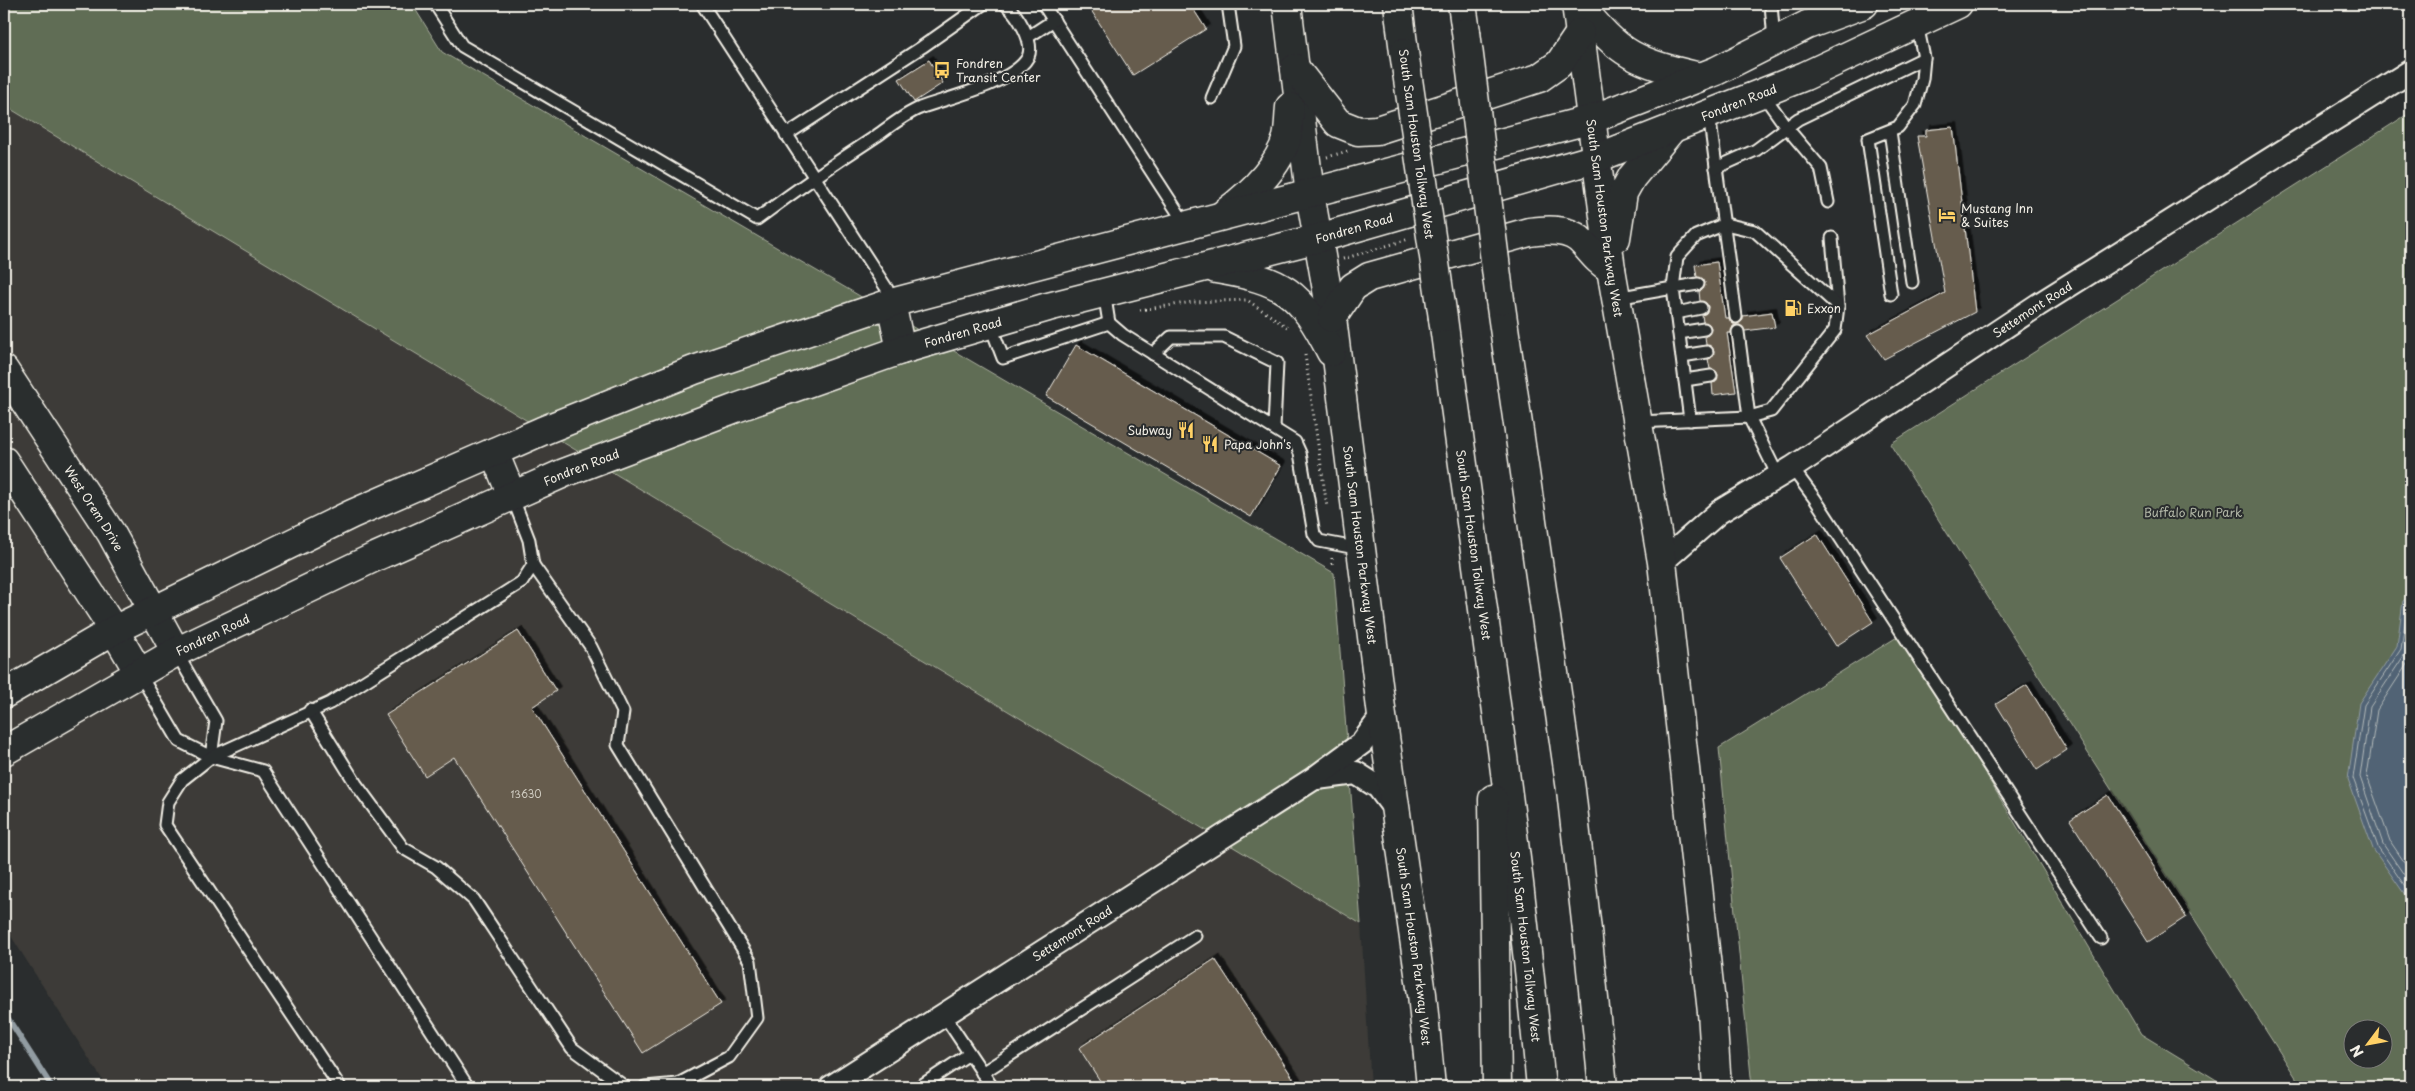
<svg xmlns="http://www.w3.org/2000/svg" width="2415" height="1091" font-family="'Playpen Sans',sans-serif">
  <defs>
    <filter id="shadow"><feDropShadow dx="4.5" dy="-4.5" stdDeviation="0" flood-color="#0009"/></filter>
  </defs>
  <rect width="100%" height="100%" fill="#2a2d2e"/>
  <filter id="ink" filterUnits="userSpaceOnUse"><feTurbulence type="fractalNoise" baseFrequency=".02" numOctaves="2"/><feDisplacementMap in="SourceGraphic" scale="10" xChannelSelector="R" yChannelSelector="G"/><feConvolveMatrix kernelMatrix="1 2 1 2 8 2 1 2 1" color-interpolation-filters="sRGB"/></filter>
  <g filter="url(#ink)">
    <path fill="#3c3b37" d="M4,105L1361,924L1371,1087H107L4,925Z"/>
    <g fill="#606d55" stroke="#aaaf9e" fill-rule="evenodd">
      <path d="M4,4H412L442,52L1334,573L1361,924L4,105Z"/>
      <path d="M2411,112V1087H2302L1890,444ZM2352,1028H2382V1058H2352Z"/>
      <path d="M1902,634L2141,1034L2228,1087H1752L1719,748Z"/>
    </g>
    <path fill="#516474" stroke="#929ca2" d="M2411,594V901L2408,899L2373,849L2348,779L2359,703L2397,646L2403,601Z"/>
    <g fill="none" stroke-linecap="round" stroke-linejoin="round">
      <g stroke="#b3b9ba" stroke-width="1">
        <path d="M2411,601L2408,604L2401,649L2364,705L2353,778L2378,847L2411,895"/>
        <path d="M2411,625L2407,651L2370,707L2360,777L2383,844L2411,885"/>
        <path d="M2411,658L2377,710L2367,776L2390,841L2411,872"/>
      </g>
      <path stroke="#929ca2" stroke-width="5.5" d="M4,1012L52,1087"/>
    </g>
    <g fill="#665b4d" stroke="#f4f1e8" filter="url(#shadow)">
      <path d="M1087,4H1190L1206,29L1133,75Z"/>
      <path d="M929,60L943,83L914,102L899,79Z"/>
      <path d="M1953,127L1975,312L1884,359L1867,335L1945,293L1917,136H1926V130Z"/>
      <path d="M1717,262L1725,318H1729L1733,324H1737L1743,320V316L1772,312L1775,327L1745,331L1740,325L1733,326L1731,333H1727L1736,392L1713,395L1712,383L1716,382L1718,375L1716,371L1710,369L1708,359L1712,357L1714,351L1712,347L1706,345L1705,336L1709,334L1711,328L1709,324L1703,322L1702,315L1706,313L1708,307L1706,303L1700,301L1699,291L1703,289L1705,283L1703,279L1697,277L1695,265Z"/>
      <path d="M1076,345L1281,466L1251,517L1046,396Z"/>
      <path d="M1817,534L1873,622L1836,646L1780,558Z"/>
      <path d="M518,631L556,691L532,707L721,1004L643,1053L454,757L425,776L386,715Z"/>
      <path d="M2027,685L2067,750L2037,770L1996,704Z"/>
      <path d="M2108,795L2186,917L2148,942L2070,820Z"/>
      <path d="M1215,959L1299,1087H1104L1079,1048Z"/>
    </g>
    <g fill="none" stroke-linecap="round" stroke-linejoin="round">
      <g stroke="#f4f1e8" stroke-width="15">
        <g id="service">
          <path d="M435,4L462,46L757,219C796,190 835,163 875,137C889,127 905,114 920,108C947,98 1014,83 1028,57C1035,42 1017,13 1005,4"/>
          <path d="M702,4L887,289L891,303"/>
          <path d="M1043,4L1186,225"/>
          <path d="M1771,4L1774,41"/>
          <path d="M1028,37L1054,20"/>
          <path d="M1762,93L1787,128L1821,168L1828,202"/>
          <path d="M1212,98L1234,46L1228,4"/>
          <path d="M1709,114L1736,317"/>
          <path d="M1890,131L1912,282"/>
          <path d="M786,135L922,47L983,4"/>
          <path d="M1716,168L1756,150L1798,119L1924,58"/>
          <path d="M1832,238L1838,306"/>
          <path d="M1104,292L1109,323"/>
          <path d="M1891,294L1868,139L1898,127L1915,105L1922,79L1924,58L1917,24"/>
          <path d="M1616,298L1673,288L1677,257L1696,236L1725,224L1755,231L1838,306L1835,330L1771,411L1749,417L1638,422"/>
          <path d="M1676,313L1701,308"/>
          <path d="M990,324L1003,358L1109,323L1123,335L1295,442L1300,453L1314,534L1319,541L1361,549"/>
          <path d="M1738,332L1749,417L1778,476"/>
          <path d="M1679,333L1704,329"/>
          <path d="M1153,354L1171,337H1224L1277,363L1274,428"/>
          <path d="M1682,356L1707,352"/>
          <path d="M1685,380L1711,376"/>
          <path d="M1690,420L1673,288L1698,284"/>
          <path d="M1792,468L1815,499L2101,938"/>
          <path d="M533,565L591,647L623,712L618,745L750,961L757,1018L729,1057L678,1084L645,1087"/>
          <path d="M139,673L179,741L211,757L216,721L176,652"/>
          <path d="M310,710L356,784L403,848L436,867L474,900L572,1048L625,1087"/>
          <path d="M211,757L263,771L468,1087"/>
          <path d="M944,1015L992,1087"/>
          <path d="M982,1073L1195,936"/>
          <path d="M340,1087L165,825L168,802L182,780L211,757L330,703L522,582L533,565L529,540L512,496"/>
          <path d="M919,1087L969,1054"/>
        </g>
      </g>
      <g stroke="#f4f1e8" stroke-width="26">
        <g id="minor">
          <path id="s1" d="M1662,562L1719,512L1792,468L2038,305L2411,71"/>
          <path d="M1317,778L1356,773L1378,787L1396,811"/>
          <path id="s2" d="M831,1087L1313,779L1362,743L1382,716"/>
        </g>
      </g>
      <g stroke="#f4f1e8" stroke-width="31">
        <g id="secondary">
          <path id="s3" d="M1287,4L1310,194L1332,318L1382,716L1422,994L1431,1087"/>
          <path id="s4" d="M1576,4L1611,269L1662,562L1712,1012L1717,1087"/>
          <path d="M1579,4C1620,56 1636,62 1700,77"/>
          <path d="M1295,68L1338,123L1358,131L1377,130L1539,78L1559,64L1580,33"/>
          <path d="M1225,213C1249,195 1278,168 1287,138C1289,129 1289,117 1290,107"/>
          <path d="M1616,238L1623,193L1632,177L1671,130"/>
          <path d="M1216,269C1283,280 1300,291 1331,352"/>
          <path d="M891,303L901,350"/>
          <path d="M1332,318L1353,287L1369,277L1529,232C1544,230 1566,228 1579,239C1591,250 1595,260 1611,269"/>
          <path id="s5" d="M4,370L111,533L176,652"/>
          <path d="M494,452L512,496"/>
          <path d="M4,461L114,630L139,673"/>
          <path d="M4,694L114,630L352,514L542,431L694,370L891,303L1592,119L1716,71L1807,25L1864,4"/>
          <path id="s6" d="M4,751L176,652L373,558L564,473L736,408L901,350L1048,307L1319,238L1597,158L1805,76L1958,4"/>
        </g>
      </g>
      <g stroke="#f4f1e8" stroke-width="31">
        <g id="motorway">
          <path d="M1398,4L1404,52"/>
          <path d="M1462,4L1466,32"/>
          <path d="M1500,300L1571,790L1587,930L1603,1087"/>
          <path id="s7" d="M1443,318C1477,574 1517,830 1541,1087"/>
          <path d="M1493,799L1497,1087"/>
        </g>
      </g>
      <g stroke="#f4f1e8" stroke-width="3" stroke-dasharray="1 4" stroke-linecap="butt">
        <path d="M1327,157L1348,151"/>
        <path d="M1343,259L1409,239"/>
        <path d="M1140,310L1193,302L1247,300L1287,327"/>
        <path d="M1305,355L1327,507"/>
        <path d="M1332,558V567"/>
      </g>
      <use href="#service" stroke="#2a2d2e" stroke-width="11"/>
      <use href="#minor" stroke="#2a2d2e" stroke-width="22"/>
      <use href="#secondary" stroke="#2a2d2e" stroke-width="28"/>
      <use href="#motorway" stroke="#2a2d2e" stroke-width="28"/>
      <g stroke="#f4f1e8" stroke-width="31" stroke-linecap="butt">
        <g id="motorway-bridge">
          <path d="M1466,32L1500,300"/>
          <path d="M1404,52L1443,318"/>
        </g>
      </g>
      <use href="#motorway-bridge" stroke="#2a2d2e" stroke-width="28"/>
    </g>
  </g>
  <defs>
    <g id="bus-bare" transform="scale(1.35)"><path d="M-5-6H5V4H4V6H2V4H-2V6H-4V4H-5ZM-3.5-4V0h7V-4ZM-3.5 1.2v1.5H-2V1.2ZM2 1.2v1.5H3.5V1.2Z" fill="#ffd166" stroke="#2a2d2e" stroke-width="2.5" paint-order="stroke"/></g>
    <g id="hotel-bare" transform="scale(1.35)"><path d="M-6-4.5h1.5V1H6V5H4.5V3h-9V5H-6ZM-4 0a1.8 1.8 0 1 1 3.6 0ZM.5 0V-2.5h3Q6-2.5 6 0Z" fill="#ffd166" stroke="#2a2d2e" stroke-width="2.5" paint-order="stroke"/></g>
    <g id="fuel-bare" transform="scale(1.35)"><path d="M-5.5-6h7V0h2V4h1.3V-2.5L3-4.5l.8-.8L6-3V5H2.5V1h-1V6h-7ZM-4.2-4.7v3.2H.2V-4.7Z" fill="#ffd166" stroke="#2a2d2e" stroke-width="2.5" paint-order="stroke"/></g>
    <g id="restaurant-bare" transform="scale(1.35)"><path d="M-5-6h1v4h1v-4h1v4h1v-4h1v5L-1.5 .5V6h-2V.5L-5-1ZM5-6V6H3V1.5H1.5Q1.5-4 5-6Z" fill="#ffd166" stroke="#2a2d2e" stroke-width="2.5" paint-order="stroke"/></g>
  </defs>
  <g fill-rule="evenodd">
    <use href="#bus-bare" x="942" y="70"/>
    <use href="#hotel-bare" x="1947" y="215"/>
    <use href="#fuel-bare" x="1793" y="308"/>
    <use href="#restaurant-bare" x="1186" y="430"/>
    <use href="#restaurant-bare" x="1210" y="444"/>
  </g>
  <g text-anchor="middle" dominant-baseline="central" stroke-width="4" stroke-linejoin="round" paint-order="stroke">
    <g font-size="10" fill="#d0ccc1">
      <text x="526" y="793">13630</text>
    </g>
    <g font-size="12" fill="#f4f1e8" stroke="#2a2d2e" text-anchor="start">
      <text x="956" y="63">Fondren<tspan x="956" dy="14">Transit Center</tspan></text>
      <text x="1961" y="208">Mustang Inn<tspan x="1961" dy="14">&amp; Suites</tspan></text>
      <text x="1807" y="308">Exxon</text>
      <text x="1172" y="430" text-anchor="end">Subway</text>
      <text x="1224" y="444">Papa John's</text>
    </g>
    <g font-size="12" fill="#f4f1e8" stroke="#2a2d2e">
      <text stroke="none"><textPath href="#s6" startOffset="1859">Fondren Road</textPath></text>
      <text transform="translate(1417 144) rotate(82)">South Sam Houston Tollway West</text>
      <text stroke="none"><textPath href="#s4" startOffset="216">South Sam Houston Parkway West</textPath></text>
      <text stroke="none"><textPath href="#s6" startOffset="1454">Fondren Road</textPath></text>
      <text stroke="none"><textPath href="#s1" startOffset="449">Settemont Road</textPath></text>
      <text stroke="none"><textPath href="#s6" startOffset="1049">Fondren Road</textPath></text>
      <text stroke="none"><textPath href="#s6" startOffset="644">Fondren Road</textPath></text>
      <text stroke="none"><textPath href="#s5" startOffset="165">West Orem Drive</textPath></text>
      <text stroke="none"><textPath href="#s3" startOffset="546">South Sam Houston Parkway West</textPath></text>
      <text stroke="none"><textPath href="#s7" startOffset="229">South Sam Houston Tollway West</textPath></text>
      <text stroke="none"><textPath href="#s6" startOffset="239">Fondren Road</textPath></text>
      <text stroke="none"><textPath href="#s2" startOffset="286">Settemont Road</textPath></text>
      <text stroke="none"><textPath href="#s3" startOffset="951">South Sam Houston Parkway West</textPath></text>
      <text stroke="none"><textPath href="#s7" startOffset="634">South Sam Houston Tollway West</textPath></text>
    </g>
    <g font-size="12" fill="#b1b6a6" stroke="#2a2d2e">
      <text x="2193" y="512">Buffalo Run Park</text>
    </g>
  </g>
  <rect width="2415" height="1091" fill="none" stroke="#2a2d2e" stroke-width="20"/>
  <rect x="10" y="10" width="2395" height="1071" fill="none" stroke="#f4f1e8" stroke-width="2" filter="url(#ink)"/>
  <g transform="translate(2368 1044) rotate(238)"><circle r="24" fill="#2a2d2e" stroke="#7b7b78"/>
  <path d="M0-4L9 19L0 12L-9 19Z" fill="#ffd166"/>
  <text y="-8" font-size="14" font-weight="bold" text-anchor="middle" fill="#f4f1e8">N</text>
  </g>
</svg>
